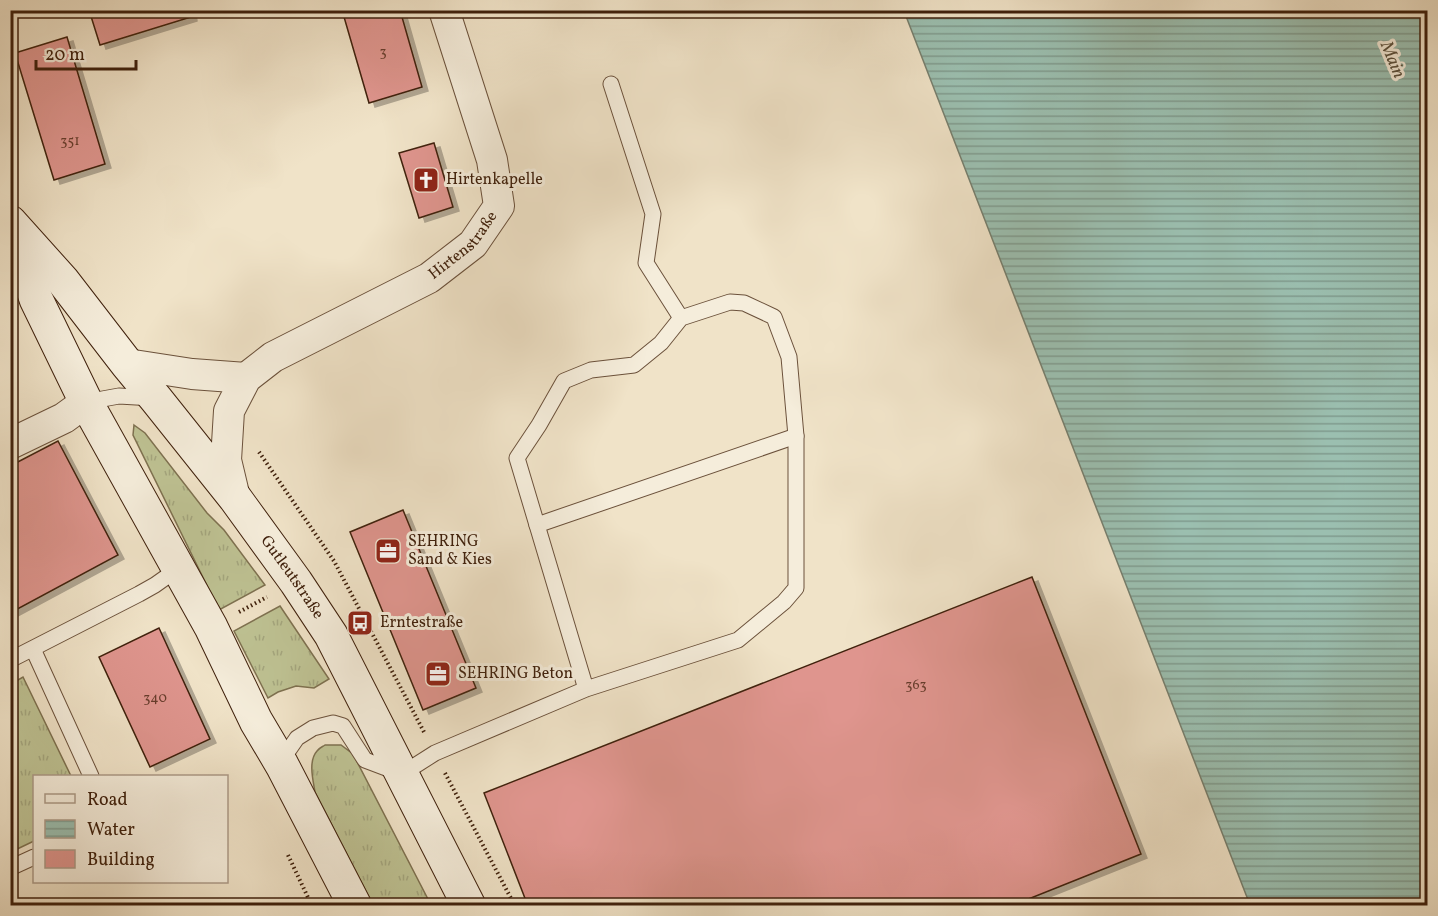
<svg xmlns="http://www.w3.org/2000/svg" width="1438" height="916" font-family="Vollkorn,serif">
  <defs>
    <pattern id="grass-tufts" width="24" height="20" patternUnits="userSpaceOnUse" patternTransform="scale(1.5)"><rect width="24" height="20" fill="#bec293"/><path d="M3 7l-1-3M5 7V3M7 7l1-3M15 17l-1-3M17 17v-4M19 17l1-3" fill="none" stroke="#a4a67e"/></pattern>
    <pattern id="water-rules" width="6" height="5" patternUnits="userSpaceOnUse" patternTransform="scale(1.5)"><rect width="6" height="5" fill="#9bbfb0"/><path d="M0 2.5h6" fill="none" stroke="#809b8e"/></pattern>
    <filter id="shadow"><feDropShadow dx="6" dy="4" stdDeviation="0" flood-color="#0004"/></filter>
  </defs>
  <rect width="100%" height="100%" fill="#f0e3c8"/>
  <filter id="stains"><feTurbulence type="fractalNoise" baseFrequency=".00333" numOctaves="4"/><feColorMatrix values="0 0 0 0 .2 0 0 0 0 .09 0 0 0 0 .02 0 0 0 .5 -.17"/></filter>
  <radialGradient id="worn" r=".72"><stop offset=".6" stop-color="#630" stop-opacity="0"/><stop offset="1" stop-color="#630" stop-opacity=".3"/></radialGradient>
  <g fill="url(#grass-tufts)" stroke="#7e7150" stroke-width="1.5">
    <path d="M134,425L145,433L207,513L224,530L265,585L219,610L133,435Z"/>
    <path d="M280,606L329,679L314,688L296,686L278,692L268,698L234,631Z"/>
    <path d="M23,677L71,776H34V841L11,852V684Z"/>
    <path d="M325,745H341L353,754L431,905H373L315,792C313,780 308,761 317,751C319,748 322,747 325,745Z"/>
  </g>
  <path fill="url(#water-rules)" stroke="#767f6e" stroke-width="1.5" d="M904,11H1427V905H1250Z"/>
  <g fill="#df958e" stroke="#3f200c" stroke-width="1.5" filter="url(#shadow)">
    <path d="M89,10H190L191,17L100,45Z"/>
    <path d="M342,10H400L422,87L369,103Z"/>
    <path d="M67,37L105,164L54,180L15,53Z"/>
    <path d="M434,143L453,207L419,218L399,153Z"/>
    <path d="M58,441L118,555L10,613V466Z"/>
    <path d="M403,510L476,688L423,710L350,532Z"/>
    <path d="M1032,577L1141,854L1011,906H528L484,793Z"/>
    <path d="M159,628L210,739L150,767L99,657Z"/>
  </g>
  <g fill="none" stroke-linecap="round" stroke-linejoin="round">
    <g stroke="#6b513b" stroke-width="17">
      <g id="service">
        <path d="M611,84L653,214L646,263L681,318"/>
        <path d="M86,402L119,396L153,398"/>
        <path d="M537,525L796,436"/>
        <path d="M33,649L91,776"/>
        <path d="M10,660L139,594L155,585L179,568"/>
        <path d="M282,765L288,751L297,738L313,728L333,723L343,726L365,760L402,774L435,753L586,689L738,640L784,602L796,588V436L789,357L774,317L744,303L730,302L681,318L661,343L634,365L591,370L564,381L539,425L517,458L586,689"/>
        <path d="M10,868L34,857"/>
      </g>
    </g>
    <g stroke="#6b513b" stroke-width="32">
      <g id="minor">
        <path d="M127,364L192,374L246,378"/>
        <path d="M10,444L64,418L86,402"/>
        <path id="s1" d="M235,498L226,460L229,411L246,378L273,357L429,278L473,244L499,206L492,160L444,10"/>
      </g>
    </g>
    <g stroke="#3f200c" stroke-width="35">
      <g id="secondary">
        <path id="s2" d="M10,222L63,281L127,364L156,399L235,498L296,582L331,635L469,906"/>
        <path d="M14,235L36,299L86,402L211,627L256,721L282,765L355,906"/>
      </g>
    </g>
    <g stroke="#3f200c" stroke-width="4" stroke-dasharray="1.5 3" stroke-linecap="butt">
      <path d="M259,452L334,561L424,732"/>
      <path d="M239,612L267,597"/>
      <path d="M445,773L515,906"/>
      <path d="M288,855L312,906"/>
    </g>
    <use href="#service" stroke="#f5eddb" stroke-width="15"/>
    <use href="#minor" stroke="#f5eddb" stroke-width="30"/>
    <use href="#secondary" stroke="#f5eddb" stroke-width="33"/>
  </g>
  <defs>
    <g id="church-square" transform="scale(1.35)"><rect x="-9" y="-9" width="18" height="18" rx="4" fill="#8f2418" stroke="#f5eddb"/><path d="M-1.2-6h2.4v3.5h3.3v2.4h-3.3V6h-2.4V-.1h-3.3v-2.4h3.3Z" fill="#fff"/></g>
    <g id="office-square" transform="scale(1.35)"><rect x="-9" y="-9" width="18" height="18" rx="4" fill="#8f2418" stroke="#f5eddb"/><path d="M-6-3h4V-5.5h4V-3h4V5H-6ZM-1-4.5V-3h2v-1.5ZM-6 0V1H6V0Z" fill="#fff"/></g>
    <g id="bus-square" transform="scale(1.35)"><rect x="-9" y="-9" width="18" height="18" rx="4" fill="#8f2418" stroke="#f5eddb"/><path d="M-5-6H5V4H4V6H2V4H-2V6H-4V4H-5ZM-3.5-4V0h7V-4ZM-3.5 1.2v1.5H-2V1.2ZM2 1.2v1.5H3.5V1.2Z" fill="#fff"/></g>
  </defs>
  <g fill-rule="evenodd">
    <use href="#church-square" x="426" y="180"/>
    <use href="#office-square" x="388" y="551"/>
    <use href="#bus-square" x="360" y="623"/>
    <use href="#office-square" x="438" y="674"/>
  </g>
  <g text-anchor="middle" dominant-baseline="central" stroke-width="6" stroke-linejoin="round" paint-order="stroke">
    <g font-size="14" fill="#673d2c">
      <text x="383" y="52">3</text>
      <text x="70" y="141">351</text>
      <text x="916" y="685">363</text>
      <text x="155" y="698">340</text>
    </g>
    <g font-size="16" fill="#3f200c" stroke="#f5eddb" text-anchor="start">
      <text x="446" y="180">Hirtenkapelle</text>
      <text x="408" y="542">SEHRING<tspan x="408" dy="18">Sand &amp; Kies</tspan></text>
      <text x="380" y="623">Erntestraße</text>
      <text x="458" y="674">SEHRING Beton</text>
    </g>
    <g font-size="16" fill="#3f200c" stroke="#f5eddb">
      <text stroke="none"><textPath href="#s1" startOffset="382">Hirtenstraße</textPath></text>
      <text stroke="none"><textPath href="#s2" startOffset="454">Gutleutstraße</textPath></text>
    </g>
    <g font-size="18" font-style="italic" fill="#5b503d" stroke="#f5eddb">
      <text transform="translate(1392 60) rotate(67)">Main</text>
    </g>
  </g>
  <rect width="1438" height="916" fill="none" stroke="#f0e3c8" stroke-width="36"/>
  <rect x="12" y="12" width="1414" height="892" fill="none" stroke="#3f200c" stroke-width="3"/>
  <rect x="18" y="18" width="1402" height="880" fill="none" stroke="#3f200c" stroke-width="1.5"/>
  <rect x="33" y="775" width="195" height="108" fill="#f5eddb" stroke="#ac9b88" stroke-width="1.5"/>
  <rect x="45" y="794" width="30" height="9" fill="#f5eddb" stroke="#ac9b88" stroke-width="1.5"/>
  <text x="87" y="805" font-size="18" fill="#3f200c">Road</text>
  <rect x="45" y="820" width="30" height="18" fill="url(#water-rules)" stroke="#ac9b88" stroke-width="1.5"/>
  <text x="87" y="835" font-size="18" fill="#3f200c">Water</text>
  <rect x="45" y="850" width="30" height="18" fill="#df958e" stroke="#ac9b88" stroke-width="1.5"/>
  <text x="87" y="865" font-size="18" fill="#3f200c">Building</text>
  <path d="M36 60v9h100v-9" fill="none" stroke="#3f200c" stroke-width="3"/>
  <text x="45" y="60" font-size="18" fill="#3f200c" stroke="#f5eddb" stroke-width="4.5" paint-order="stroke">20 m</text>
  <rect width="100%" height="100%" filter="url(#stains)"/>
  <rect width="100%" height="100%" fill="url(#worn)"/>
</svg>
